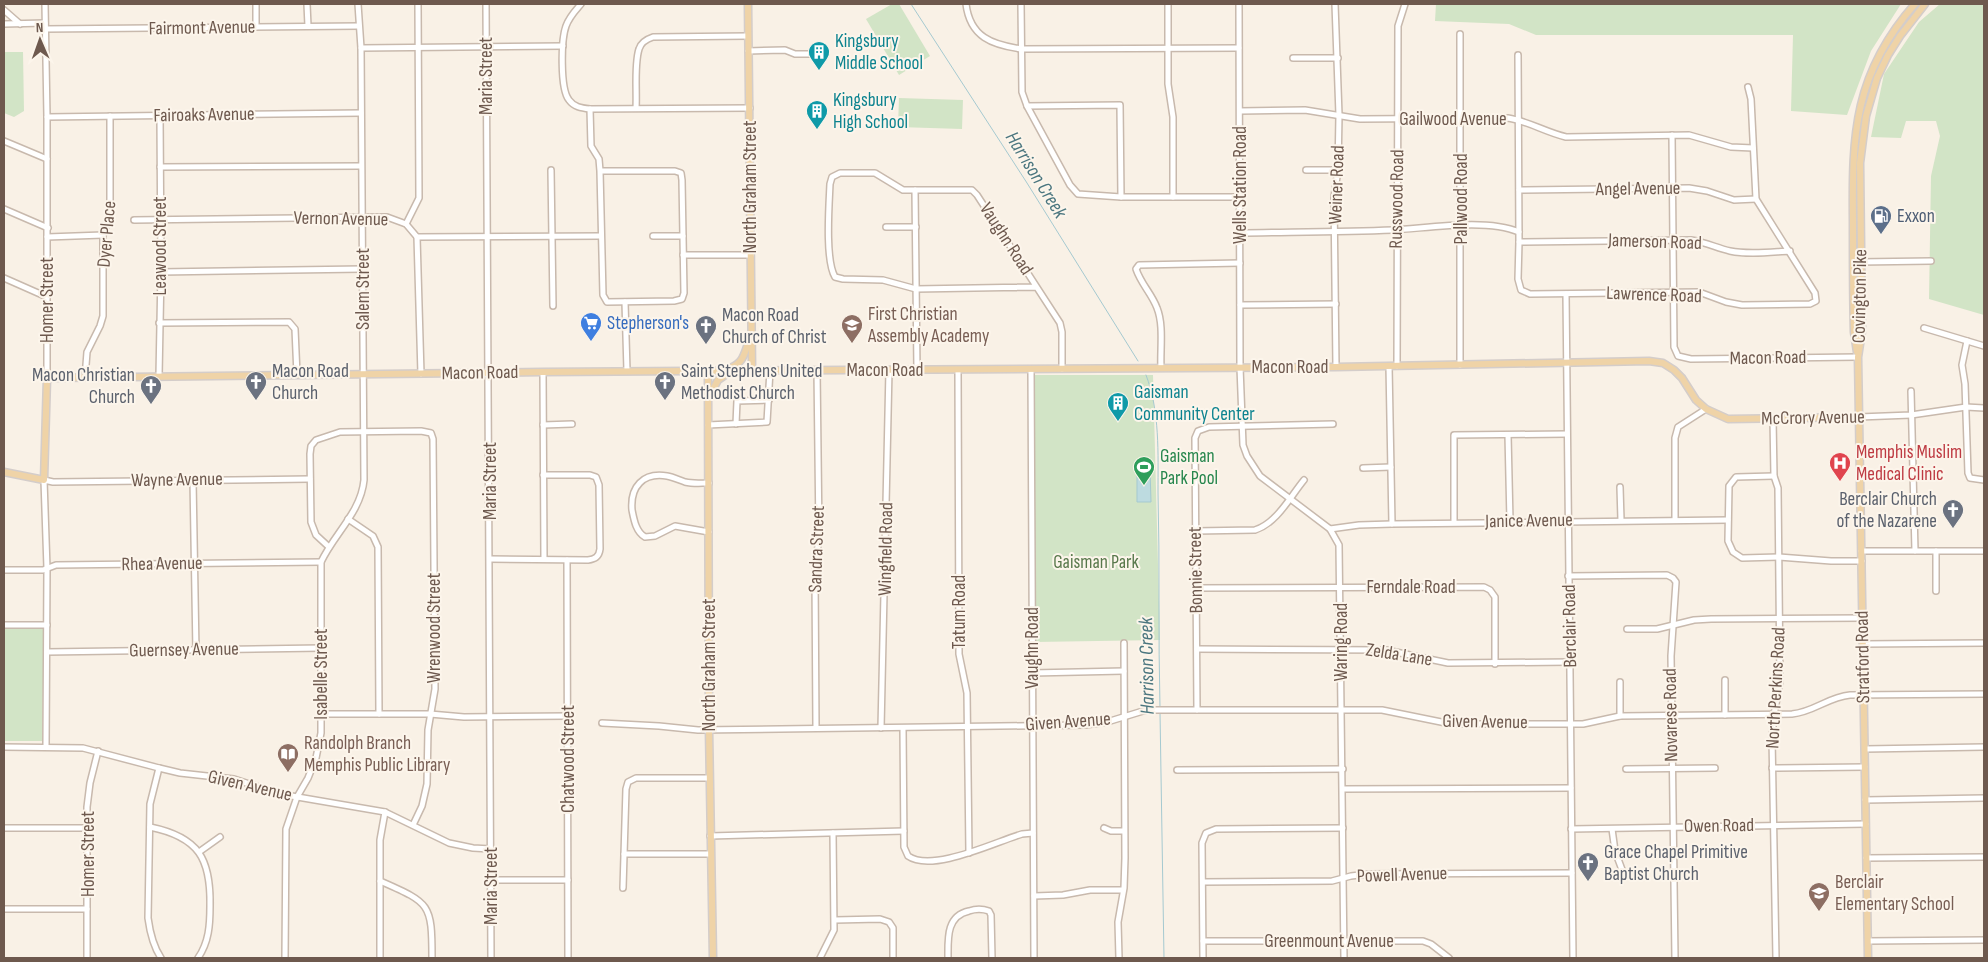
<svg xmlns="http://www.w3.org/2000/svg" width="1988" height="962" font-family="'Sofia Sans Condensed',sans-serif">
  <rect width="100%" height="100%" fill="#f9f1e6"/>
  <g fill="#d2e4c6">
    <path d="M892,4H899L930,56L899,75L866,19Z"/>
    <path d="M1436,4H1901L1871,51L1847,115L1791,111L1793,35H1536L1509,24L1435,21Z"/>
    <path d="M1940,4H1984V315L1929,299L1931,176L1940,136L1936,121H1906L1901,138L1871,137L1884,74L1919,22Z"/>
    <path d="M4,52H23L24,111L14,117L4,113Z"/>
    <path d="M899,98L963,100L962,129L898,127Z"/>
    <path d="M1035,375H1153L1160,640L1035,642Z"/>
    <path d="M44,627L42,741H4V628Z"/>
  </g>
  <path fill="#bddbe0" stroke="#a5c9d0" d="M1137,470H1150L1151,502H1137Z"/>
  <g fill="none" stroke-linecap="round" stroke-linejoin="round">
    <g stroke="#a5c9d0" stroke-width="1">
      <path d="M911,4L1027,183L1138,361"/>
      <path d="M1146,375C1160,411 1158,454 1158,492C1160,564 1158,636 1160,708"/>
      <path d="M1160,712L1164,958"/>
    </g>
    <g stroke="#c8b9ad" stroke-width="8">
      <g id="minor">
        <path d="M45,4L47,117V378"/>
        <path d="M256,4V27"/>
        <path d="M307,4L308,26"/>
        <path d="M486,4L491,958"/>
        <path d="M581,4C575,11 569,17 566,26C561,40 560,89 569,100C574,107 581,108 590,109L750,108"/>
        <path d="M966,4C970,37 992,45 1022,49L1239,48"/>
        <path d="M1021,4L1022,92L1027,106L1070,185L1078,194L1121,197H1240"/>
        <path d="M1168,4V84L1173,117V197"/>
        <path d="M1239,4L1240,367L1243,445L1247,456L1260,476L1330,529L1339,545L1344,958"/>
        <path d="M1335,4L1339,115L1338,170L1334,197L1336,367"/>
        <path d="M4,10L20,24"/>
        <path d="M4,24L45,23"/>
        <path d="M45,29L359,26"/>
        <path d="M361,48L563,46"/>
        <path d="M748,51L785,50L795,54H818"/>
        <path d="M1518,55L1519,242L1518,279L1521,290L1530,294L1699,292L1726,302L1742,305L1810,304L1816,301L1815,293L1756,199L1751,99L1748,87"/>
        <path d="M1293,58H1338"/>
        <path d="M1027,106L1120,105L1121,197"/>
        <path d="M636,108C637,91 634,65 639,49C641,42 647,39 653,37L748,36"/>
        <path d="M590,109L591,146L599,159L600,171L603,295L607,302L674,301L682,299L684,293L682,180L681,173L675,171H600"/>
        <path d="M1240,111L1305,110L1360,119L1508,118C1528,121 1545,132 1566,137L1689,135L1731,147L1753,148"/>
        <path d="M47,117L361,113"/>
        <path d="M1672,135L1674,347L1678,356L1691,359L1858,357"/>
        <path d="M4,141L47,159"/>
        <path d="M160,167L361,166"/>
        <path d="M551,170L553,306"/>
        <path d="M1306,170H1338"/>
        <path d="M915,190L917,370"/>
        <path d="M1519,190L1689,188L1707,191L1734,200L1756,199"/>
        <path d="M4,209L48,228"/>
        <path d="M134,220L387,217L406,224L417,237L601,236"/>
        <path d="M406,224L419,198L418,4"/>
        <path d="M886,227H916"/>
        <path d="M1240,233C1291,232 1342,232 1393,230C1429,228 1486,218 1519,232"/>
        <path d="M653,236H683"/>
        <path d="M47,237L103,235"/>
        <path d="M417,237L421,374"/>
        <path d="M1519,242L1691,240C1705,242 1717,248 1730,251C1749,255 1771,252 1790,251"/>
        <path d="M683,255H751"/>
        <path d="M1859,262L1931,261"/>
        <path d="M161,272L363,269"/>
        <path d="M4,278L47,297"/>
        <path d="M1036,287L916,289L883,280L843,279L835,277C825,260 829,206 830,184L832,177L840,173H875L903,190H972L977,195L1060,323L1062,332V369"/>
        <path d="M1566,294L1573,958"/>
        <path d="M625,302L627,371"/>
        <path d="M1240,305L1336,304"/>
        <path d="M159,323L289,322L295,329L297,375"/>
        <path d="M1924,328L1984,346"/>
        <path d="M1967,341L1962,365L1965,384L1968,473L1970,478L1984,480"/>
        <path d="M1460,365V34"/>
        <path d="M1389,366L1392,524"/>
        <path d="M1397,366L1398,26L1405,4"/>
        <path d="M1161,368C1160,350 1164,325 1157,308C1152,294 1141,284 1136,269L1139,265L1240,263"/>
        <path d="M1031,369L1034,958"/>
        <path d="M958,370L959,654L967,693L969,853"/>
        <path d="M543,372L544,559"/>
        <path d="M159,376L161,272L160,116"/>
        <path d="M85,378L87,352L100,326L103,316V235L110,217V116"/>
        <path d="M1911,391L1915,551"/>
        <path d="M1859,417L1911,415L1966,407L1984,408"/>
        <path d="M1773,419L1774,476L1778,488L1780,681L1774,715L1772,738L1776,958"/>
        <path d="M736,424L737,401L769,400"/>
        <path d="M543,425L572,424"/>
        <path d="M708,425L767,422L770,370"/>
        <path d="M1508,435L1510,521"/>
        <path d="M1363,468L1391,467"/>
        <path d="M1774,476L1736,477L1729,486L1728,541L1733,552L1742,558L1779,557L1831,561H1862"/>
        <path d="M193,480L196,651"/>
        <path d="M709,483C701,483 693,484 685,482C679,480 673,477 667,476C643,472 630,487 632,510C634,520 636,532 645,537L655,536L675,526L709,532"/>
        <path d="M1620,487L1621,520"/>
        <path d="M348,519L373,536L378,547L379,714"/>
        <path d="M1675,520V438L1678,427L1706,409"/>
        <path d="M1454,522V435L1567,434"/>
        <path d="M1330,529L1359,525L1392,524L1728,520"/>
        <path d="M1196,531L1255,530C1277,523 1290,497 1304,480"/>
        <path d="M329,547L316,535L311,522L310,454L311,446L316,440L340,432L421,431L431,433L433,439L435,689L428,730L427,784L422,806L413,825"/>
        <path d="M1861,551H1984"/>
        <path d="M1936,551V591"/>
        <path d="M490,559L588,560C595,559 599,557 600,549L599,485L596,477L590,475H543"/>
        <path d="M567,560L568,958"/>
        <path d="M4,570H43L56,565L321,562"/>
        <path d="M1568,576L1667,575L1673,578L1676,582L1671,656L1675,958"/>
        <path d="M1196,588L1484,587L1490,590L1495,597V664"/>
        <path d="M4,625H47"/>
        <path d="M1627,629H1657L1694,620L1711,619L1863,618"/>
        <path d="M1863,644L1984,643"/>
        <path d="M1197,649L1386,650L1448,663L1571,662"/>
        <path d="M47,652L321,648"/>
        <path d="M1032,673L1124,671"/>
        <path d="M1725,680V715"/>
        <path d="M1620,682V716"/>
        <path d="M1197,710L1195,438L1198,431L1209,427L1333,424"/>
        <path d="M322,714H430L464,717L567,716"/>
        <path d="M602,723L659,726L698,730L1085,725L1107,722L1143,711L1154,710H1382L1451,724H1583L1620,716L1792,714C1814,712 1828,697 1850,695L1984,694"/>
        <path d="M816,728L815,576L819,535L817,370"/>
        <path d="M881,728L889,370"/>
        <path d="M903,728L904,847L908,856C932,873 995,842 1022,834L1033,833"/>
        <path d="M46,746L47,568L44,480L53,482L310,479"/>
        <path d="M4,747L83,748L159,768L180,773L234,779L280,794L385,812L449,843L473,848L491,849"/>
        <path d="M1865,749L1984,747"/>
        <path d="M159,768L150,804L148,918C150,933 153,946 161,958"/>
        <path d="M1772,768L1865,767"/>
        <path d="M1626,769L1715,768"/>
        <path d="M1177,770L1343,769"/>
        <path d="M1343,789L1571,788"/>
        <path d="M1865,800L1984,798"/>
        <path d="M150,827C199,837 211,859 210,906C210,925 209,942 198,958"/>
        <path d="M4,828H87"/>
        <path d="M1104,828L1111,831H1124"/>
        <path d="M1571,829L1866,824"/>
        <path d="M1612,829L1615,851L1624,875"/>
        <path d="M710,836L904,831"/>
        <path d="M199,852L220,837"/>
        <path d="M624,854H711"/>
        <path d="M1866,858L1984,857"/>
        <path d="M491,880H568"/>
        <path d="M380,881C430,903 432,903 432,958"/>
        <path d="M1203,882L1332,881L1351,876L1368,874L1572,873"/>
        <path d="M623,888L626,789L628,782L636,778H709"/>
        <path d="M1034,896L1063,895L1090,890H1123"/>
        <path d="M4,909H87"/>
        <path d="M835,920L880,919L889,922L893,928V958"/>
        <path d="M1203,941H1423L1431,944L1449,958"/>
        <path d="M1868,941L1984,940"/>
        <path d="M87,958V807L90,783L98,751"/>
        <path d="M285,958L286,829L297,797L308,778L316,758L321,733V562C334,534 361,512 364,480L361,48L358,4"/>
        <path d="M380,958V840L385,812"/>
        <path d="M820,958L834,930L833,833"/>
        <path d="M948,958C948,939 946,916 969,911C975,909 983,909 989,911L991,915L992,958"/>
        <path d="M1119,958L1118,922L1124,888L1125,858L1124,643"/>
        <path d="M1203,958L1202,843L1206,833L1216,829L1343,828"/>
      </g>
    </g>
    <g stroke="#d4cdca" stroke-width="9">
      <g id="major">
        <path d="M748,4L752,370"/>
        <path d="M1857,352L1854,332C1853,295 1853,258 1853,221C1852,134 1854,73 1915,4"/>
        <path d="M730,368C746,362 744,350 751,337"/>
        <path d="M708,371L709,730L713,958"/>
        <path d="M709,397L718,380L731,371"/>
        <path d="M4,472L44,480L47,378L543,372L1336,367L1649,361L1663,363L1674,370L1682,378L1696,400L1706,409L1728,419L1859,417"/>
        <path d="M1868,958L1858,357L1862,331L1860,163L1866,116L1877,78L1888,55L1900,36L1925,4"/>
      </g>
    </g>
    <use href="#minor" stroke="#fff" stroke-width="5"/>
    <use href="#major" stroke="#efd3a7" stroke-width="6"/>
  </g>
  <defs>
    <g id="building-pin" transform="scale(1.125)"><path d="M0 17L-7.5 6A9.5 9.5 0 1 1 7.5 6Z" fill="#0f9aa8" stroke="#fcf5eb"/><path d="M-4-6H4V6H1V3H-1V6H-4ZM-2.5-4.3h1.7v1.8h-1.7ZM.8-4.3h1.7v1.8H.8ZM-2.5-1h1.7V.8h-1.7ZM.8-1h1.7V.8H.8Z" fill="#fff"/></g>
    <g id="fuel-pin" transform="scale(1.125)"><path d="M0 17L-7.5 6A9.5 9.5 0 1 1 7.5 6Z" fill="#5c6f8a" stroke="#fcf5eb"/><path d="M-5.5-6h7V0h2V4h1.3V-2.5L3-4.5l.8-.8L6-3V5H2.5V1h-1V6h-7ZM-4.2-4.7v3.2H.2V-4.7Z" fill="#fff"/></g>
    <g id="supermarket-pin" transform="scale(1.125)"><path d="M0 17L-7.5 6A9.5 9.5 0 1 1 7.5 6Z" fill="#3f7fe0" stroke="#fcf5eb"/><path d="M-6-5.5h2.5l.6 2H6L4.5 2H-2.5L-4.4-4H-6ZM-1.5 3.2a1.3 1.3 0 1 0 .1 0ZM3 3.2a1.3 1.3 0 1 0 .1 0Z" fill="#fff"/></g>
    <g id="school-pin" transform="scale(1.125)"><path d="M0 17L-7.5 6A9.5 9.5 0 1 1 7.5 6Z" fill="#8d6e63" stroke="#fcf5eb"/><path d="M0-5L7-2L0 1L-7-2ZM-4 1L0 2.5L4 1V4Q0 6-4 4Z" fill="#fff"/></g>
    <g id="church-pin" transform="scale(1.125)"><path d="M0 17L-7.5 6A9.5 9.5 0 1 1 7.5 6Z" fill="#6b7280" stroke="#fcf5eb"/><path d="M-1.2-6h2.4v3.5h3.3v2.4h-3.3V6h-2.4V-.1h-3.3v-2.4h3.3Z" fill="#fff"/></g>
    <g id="hospital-pin" transform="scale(1.125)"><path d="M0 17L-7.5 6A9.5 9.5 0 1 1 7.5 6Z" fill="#e0444e" stroke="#fcf5eb"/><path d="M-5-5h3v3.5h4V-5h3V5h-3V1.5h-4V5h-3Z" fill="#fff"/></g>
    <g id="stadium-pin" transform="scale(1.125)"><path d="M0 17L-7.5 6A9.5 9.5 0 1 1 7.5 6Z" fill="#2e9e5b" stroke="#fcf5eb"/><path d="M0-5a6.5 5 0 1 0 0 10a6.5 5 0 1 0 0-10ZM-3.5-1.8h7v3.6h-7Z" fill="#fff"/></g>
    <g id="library-pin" transform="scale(1.125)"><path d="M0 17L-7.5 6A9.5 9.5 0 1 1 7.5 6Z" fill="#8d6e63" stroke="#fcf5eb"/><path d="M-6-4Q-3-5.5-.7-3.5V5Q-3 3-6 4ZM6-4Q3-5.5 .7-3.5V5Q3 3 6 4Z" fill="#fff"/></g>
  </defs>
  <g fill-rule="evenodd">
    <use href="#building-pin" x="819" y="52"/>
    <use href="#building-pin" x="817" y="111"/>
    <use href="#fuel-pin" x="1881" y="216"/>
    <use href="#supermarket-pin" x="591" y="323"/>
    <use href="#school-pin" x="852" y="325"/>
    <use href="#church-pin" x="706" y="326"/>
    <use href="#church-pin" x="256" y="382"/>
    <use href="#church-pin" x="665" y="382"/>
    <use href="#church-pin" x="151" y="386"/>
    <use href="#building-pin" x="1118" y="403"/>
    <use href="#hospital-pin" x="1840" y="463"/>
    <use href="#stadium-pin" x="1144" y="467"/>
    <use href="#church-pin" x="1953" y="510"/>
    <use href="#library-pin" x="288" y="754"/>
    <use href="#church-pin" x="1588" y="863"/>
    <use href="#school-pin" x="1819" y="893"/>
  </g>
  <g text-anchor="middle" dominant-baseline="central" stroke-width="4" stroke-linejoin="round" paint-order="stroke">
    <g font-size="19" fill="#6e594e" stroke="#fcf5eb">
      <text transform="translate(202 28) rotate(-1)">Fairmont Avenue</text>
      <text transform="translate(486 76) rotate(-90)">Maria Street</text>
      <text transform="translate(204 115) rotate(-1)">Fairoaks Avenue</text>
      <text x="1453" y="119">Gailwood Avenue</text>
      <text transform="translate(1240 185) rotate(-90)">Wells Station Road</text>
      <text transform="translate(1337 185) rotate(-88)">Weiner Road</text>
      <text transform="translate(750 187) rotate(-90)">North Graham Street</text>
      <text transform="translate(1638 189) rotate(-1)">Angel Avenue</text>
      <text transform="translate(1397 199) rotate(-89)">Russwood Road</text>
      <text transform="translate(1461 199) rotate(-90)">Pallwood Road</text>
      <text transform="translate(341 219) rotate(1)">Vernon Avenue</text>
      <text transform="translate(107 234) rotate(-85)">Dyer Place</text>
      <text transform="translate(1006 239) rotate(57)">Vaughn Road</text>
      <text transform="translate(1655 242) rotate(2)">Jamerson Road</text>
      <text transform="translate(160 246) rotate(-90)">Leawood Street</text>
      <text transform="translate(363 289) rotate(-90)">Salem Street</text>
      <text transform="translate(1654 295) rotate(2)">Lawrence Road</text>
      <text transform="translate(1860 296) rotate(-89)">Covington Pike</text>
      <text transform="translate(47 300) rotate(-90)">Homer Street</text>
      <text transform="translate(1768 358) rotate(-1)">Macon Road</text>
      <text x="1290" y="367">Macon Road</text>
      <text x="885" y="370">Macon Road</text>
      <text transform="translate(480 373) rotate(-1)">Macon Road</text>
      <text transform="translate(1813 418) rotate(-1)">McCrory Avenue</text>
      <text transform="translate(177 480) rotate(-1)">Wayne Avenue</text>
      <text transform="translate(490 481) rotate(-90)">Maria Street</text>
      <text transform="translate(1529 521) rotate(-1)">Janice Avenue</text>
      <text transform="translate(817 549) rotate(-88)">Sandra Street</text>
      <text transform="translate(886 549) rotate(-89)">Wingfield Road</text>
      <text transform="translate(162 564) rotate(-1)">Rhea Avenue</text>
      <text transform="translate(1196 570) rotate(-91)">Bonnie Street</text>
      <text x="1411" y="587">Ferndale Road</text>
      <text transform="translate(959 612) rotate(-90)">Tatum Road</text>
      <text transform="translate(1570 626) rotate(-91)">Berclair Road</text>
      <text transform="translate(434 628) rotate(-90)">Wrenwood Street</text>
      <text transform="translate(1341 642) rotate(-90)">Waring Road</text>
      <text transform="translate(1032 648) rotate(-90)">Vaughn Road</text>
      <text transform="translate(184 650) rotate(-1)">Guernsey Avenue</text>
      <text transform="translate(1399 655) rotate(9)">Zelda Lane</text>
      <text transform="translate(1863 657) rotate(-91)">Stratford Road</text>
      <text transform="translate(709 665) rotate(-90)">North Graham Street</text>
      <text transform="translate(321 674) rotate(-90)">Isabelle Street</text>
      <text transform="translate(1776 688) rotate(-87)">North Perkins Road</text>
      <text transform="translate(1671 715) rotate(-91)">Novarese Road</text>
      <text transform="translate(1068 722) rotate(-4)">Given Avenue</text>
      <text transform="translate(1485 722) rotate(1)">Given Avenue</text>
      <text transform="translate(568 759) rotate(-90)">Chatwood Street</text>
      <text transform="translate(250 786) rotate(13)">Given Avenue</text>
      <text transform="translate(1719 826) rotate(-1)">Owen Road</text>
      <text transform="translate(88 854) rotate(-90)">Homer Street</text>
      <text transform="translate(1402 875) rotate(-2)">Powell Avenue</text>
      <text transform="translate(491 886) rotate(-90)">Maria Street</text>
      <text x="1329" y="941">Greenmount Avenue</text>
    </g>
    <g font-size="19" fill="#0d838f" stroke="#fcf5eb" text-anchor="start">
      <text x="835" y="41">Kingsbury<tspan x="835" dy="22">Middle School</tspan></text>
      <text x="833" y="100">Kingsbury<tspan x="833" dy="22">High School</tspan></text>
      <text x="1134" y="392">Gaisman<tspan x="1134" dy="22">Community Center</tspan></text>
    </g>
    <g font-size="19" fill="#4e5e75" stroke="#fcf5eb" text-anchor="start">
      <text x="1897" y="216">Exxon</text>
    </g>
    <g font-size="19" fill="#785e54" stroke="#fcf5eb" text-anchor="start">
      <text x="868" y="314">First Christian<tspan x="868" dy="22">Assembly Academy</tspan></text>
      <text x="304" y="743">Randolph Branch<tspan x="304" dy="22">Memphis Public Library</tspan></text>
      <text x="1835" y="882">Berclair<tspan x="1835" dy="22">Elementary School</tspan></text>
    </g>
    <g font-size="19" fill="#5b616d" stroke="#fcf5eb" text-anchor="start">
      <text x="722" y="315">Macon Road<tspan x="722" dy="22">Church of Christ</tspan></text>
      <text x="272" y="371">Macon Road<tspan x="272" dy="22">Church</tspan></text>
      <text x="681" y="371">Saint Stephens United<tspan x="681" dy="22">Methodist Church</tspan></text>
      <text x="135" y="375" text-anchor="end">Macon Christian<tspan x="135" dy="22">Church</tspan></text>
      <text x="1937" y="499" text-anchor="end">Berclair Church<tspan x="1937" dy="22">of the Nazarene</tspan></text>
      <text x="1604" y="852">Grace Chapel Primitive<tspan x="1604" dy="22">Baptist Church</tspan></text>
    </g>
    <g font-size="19" fill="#366cbe" stroke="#fcf5eb" text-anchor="start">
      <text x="607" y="323">Stepherson's</text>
    </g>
    <g font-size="19" fill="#be3a42" stroke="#fcf5eb" text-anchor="start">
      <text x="1856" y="452">Memphis Muslim<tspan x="1856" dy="22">Medical Clinic</tspan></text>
    </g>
    <g font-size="19" fill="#27864d" stroke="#fcf5eb" text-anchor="start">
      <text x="1160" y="456">Gaisman<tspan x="1160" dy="22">Park Pool</tspan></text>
    </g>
    <g font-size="19" fill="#58784b" stroke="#fcf5eb">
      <text x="1096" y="562">Gaisman Park</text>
    </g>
    <g font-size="20" font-style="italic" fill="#4b767f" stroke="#fcf5eb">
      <text transform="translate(1036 175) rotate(58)">Harrison Creek</text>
      <text transform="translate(1147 666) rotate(-91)">Harrison Creek</text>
    </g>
  </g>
  <rect width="1988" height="962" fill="none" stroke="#6e594e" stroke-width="10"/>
  <g transform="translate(40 40) rotate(358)" stroke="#fcf5eb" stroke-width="4" paint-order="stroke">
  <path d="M0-4L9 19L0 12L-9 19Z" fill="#6e594e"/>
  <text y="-8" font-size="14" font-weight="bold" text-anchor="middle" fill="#6e594e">N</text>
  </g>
</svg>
